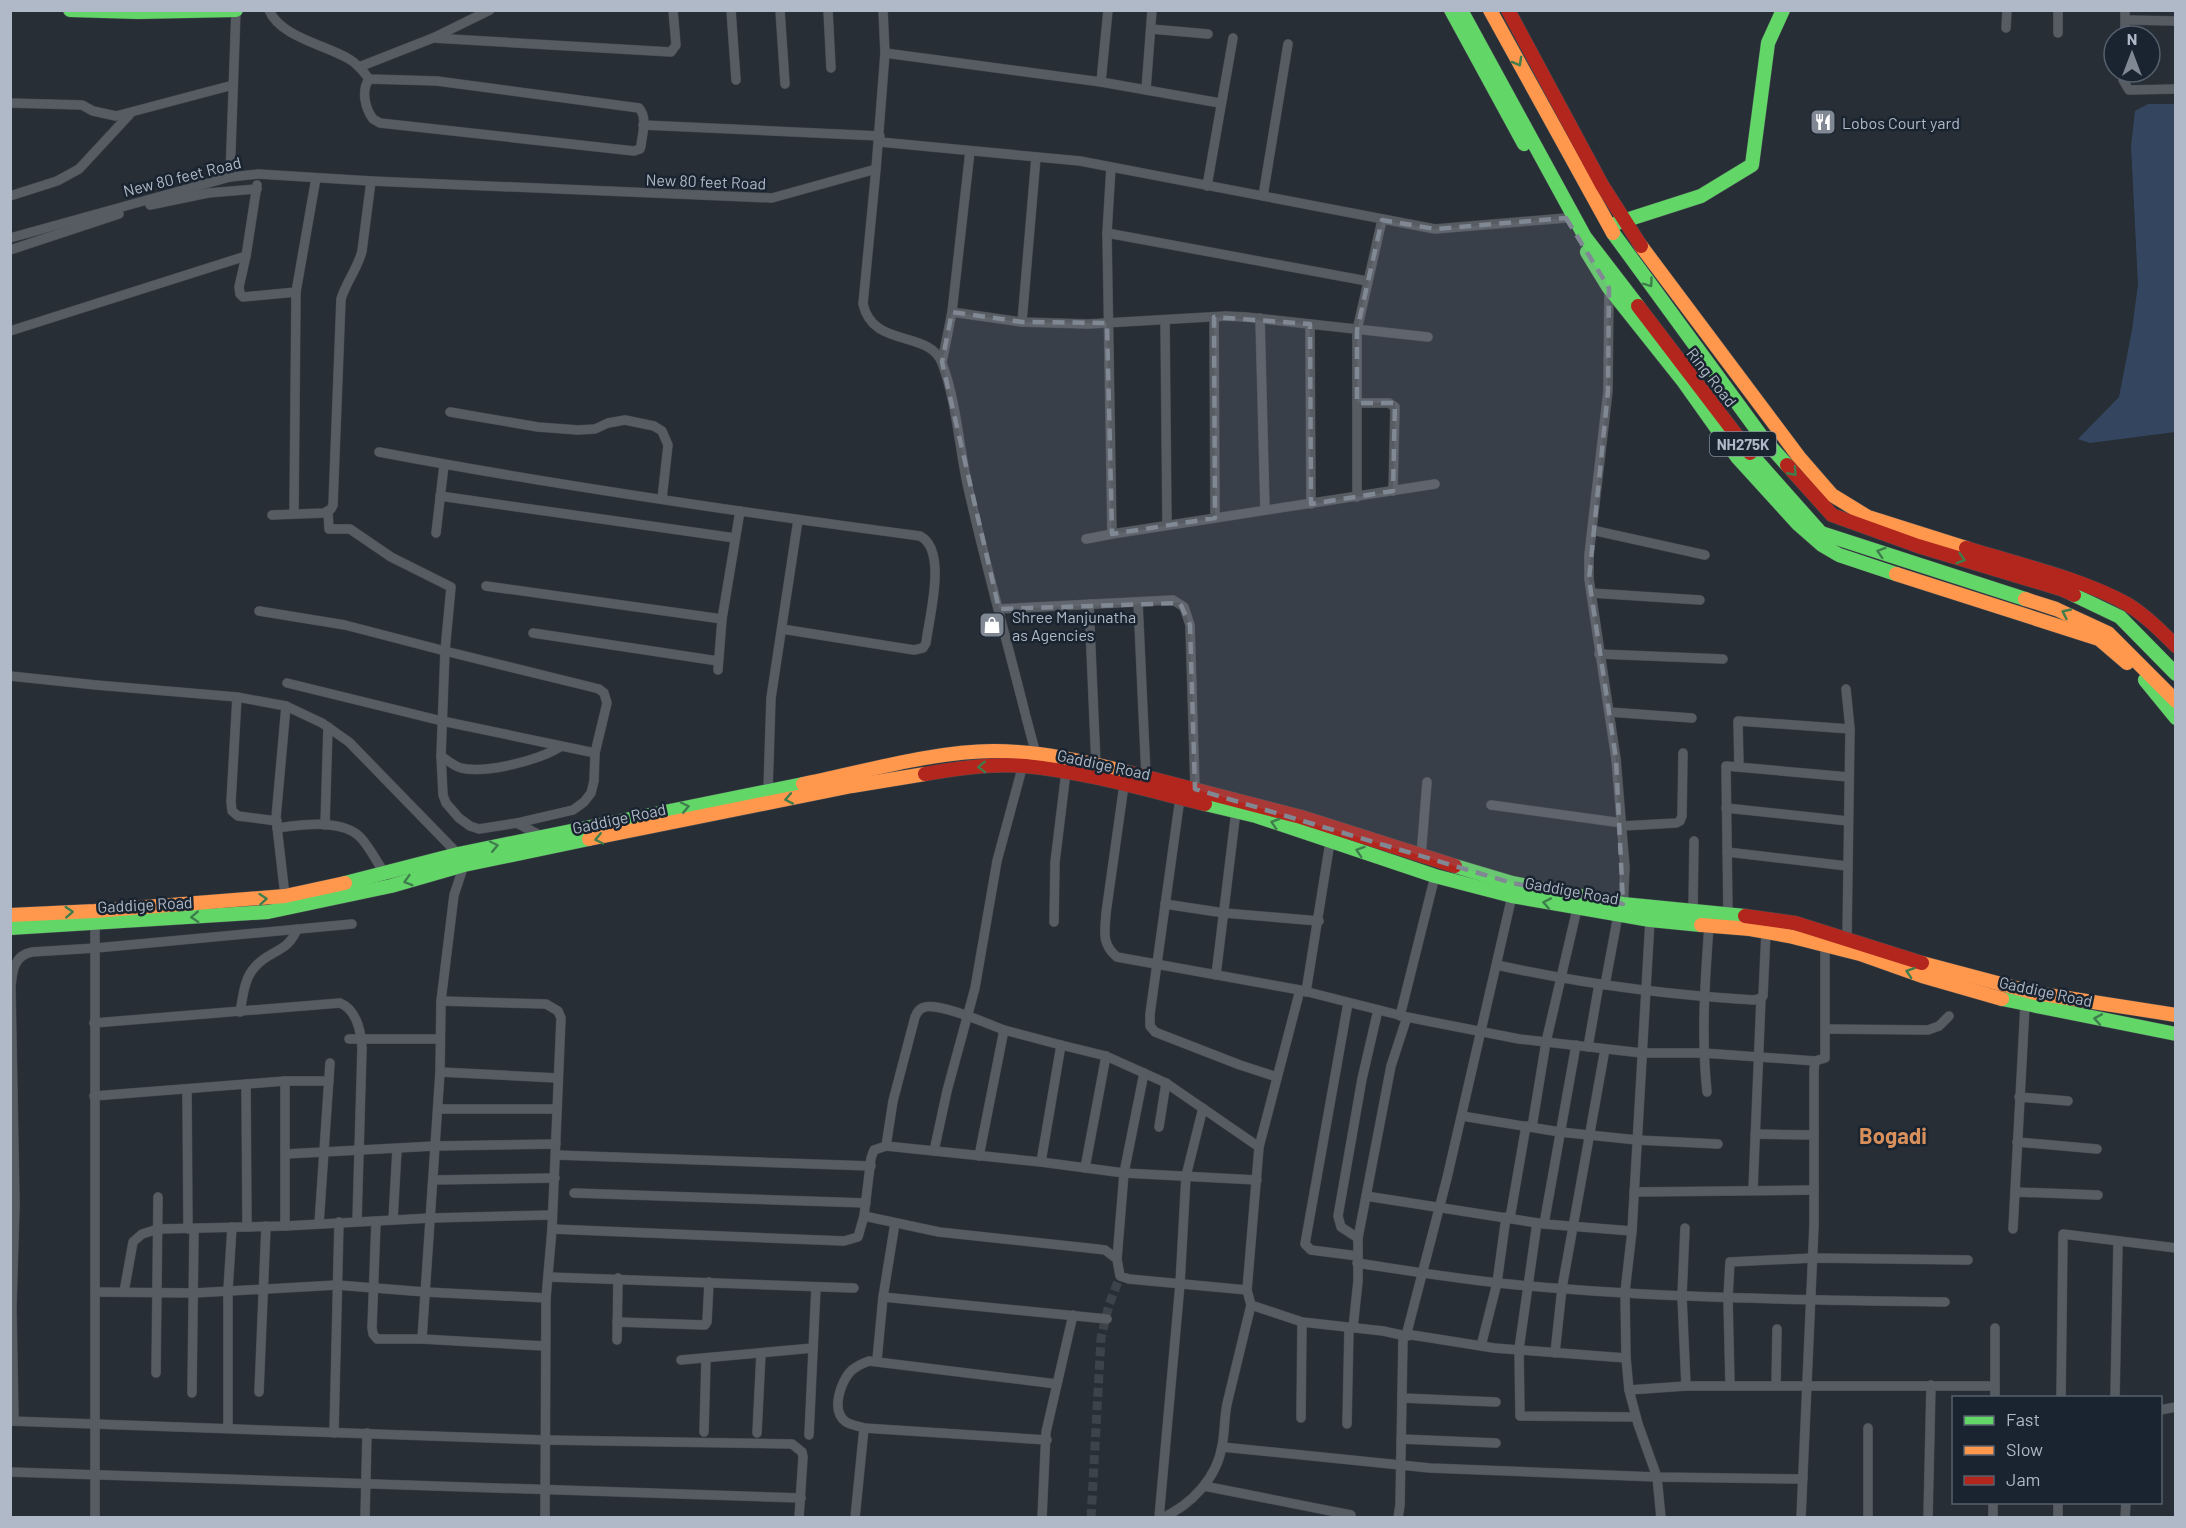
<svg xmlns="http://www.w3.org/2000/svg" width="2186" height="1528" font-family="Barlow,sans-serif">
  <rect width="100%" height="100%" fill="#272e35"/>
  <path fill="#34465f" d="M2148,104H2175V432L2090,443L2078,439L2119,397L2132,330L2138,284L2131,146L2135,111Z"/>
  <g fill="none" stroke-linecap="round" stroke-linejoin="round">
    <path stroke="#3c434b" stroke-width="9" stroke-dasharray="9 4.5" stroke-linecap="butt" d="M1091,1518L1101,1338L1109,1305L1120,1276"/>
    <g stroke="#454a50" stroke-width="10">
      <g id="street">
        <path d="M269,10C280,37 326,45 349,59C358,64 364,72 369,79L437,81L639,108C648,118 642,134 641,146L640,149L634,151L380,123L373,119C365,108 361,91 369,79"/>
        <path d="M731,10L736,80"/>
        <path d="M780,10L785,84"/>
        <path d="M828,10L831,68"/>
        <path d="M2058,10V33"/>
        <path d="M2126,20L2176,21"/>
        <path d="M2006,28L2007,10"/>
        <path d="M1151,29L1208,34"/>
        <path d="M2125,36V10"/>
        <path d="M433,38L671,52L676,45L673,10"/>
        <path d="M885,53L1101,82L1108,10"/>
        <path d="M359,67L433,38L490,10"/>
        <path d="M2124,72L2123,80L2129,90L2176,89"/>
        <path d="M1101,82L1220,103"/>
        <path d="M1146,90L1152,10"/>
        <path d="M10,103L82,105L93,111L116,116L233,85"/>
        <path d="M643,125L880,136"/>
        <path d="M880,142L1080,161L1435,229L1566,218"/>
        <path d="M876,169L885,53L883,10"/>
        <path d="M230,177L236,10"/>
        <path d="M257,185L246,256L239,287L240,294L243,297L296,292"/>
        <path d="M1207,186L1233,38"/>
        <path d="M10,196L57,181L79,169L130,114"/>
        <path d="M1263,196L1288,44"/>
        <path d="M150,205L208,193L257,189"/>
        <path d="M1107,233L1367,281"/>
        <path d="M10,238L230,177L258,174L371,181L772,198L876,169L863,304C873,349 929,329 942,363C956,400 959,445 967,483C984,560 1006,637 1025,713"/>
        <path d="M10,250L119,214"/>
        <path d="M1609,289L1608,391L1589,555V579L1616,759L1625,867L1623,908"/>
        <path d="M952,312L1022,322L1088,324L1226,316L1246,317L1428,337"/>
        <path d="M1214,317L1215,518"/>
        <path d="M1260,318L1265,510"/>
        <path d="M1165,320L1167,525"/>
        <path d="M1022,322L1036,157"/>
        <path d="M1310,324L1311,504"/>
        <path d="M10,331L246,256"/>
        <path d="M942,362L952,312L970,151"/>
        <path d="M1357,403H1389L1395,407L1393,491"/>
        <path d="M450,412L538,427L578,430L595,429L608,423L625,420L654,426L662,431L668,445L662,499"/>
        <path d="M379,452C558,486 739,512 920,536C948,550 929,617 926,643L923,648L914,650L782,629"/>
        <path d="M440,496L735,538"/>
        <path d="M1357,497V330L1382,220"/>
        <path d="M328,512L329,529H350L391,557L451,587L445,651L583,685L599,689L604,693L607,703L595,753L594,781L591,793L584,802L573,810L517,823"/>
        <path d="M294,514L296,292L316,178"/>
        <path d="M272,515L324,513L331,509L333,505L341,299C346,282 358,268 362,251L371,181"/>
        <path d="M1592,530L1705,555"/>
        <path d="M436,533L444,465"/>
        <path d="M1112,534L1435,484"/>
        <path d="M1086,539L1112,534L1107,233L1111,167"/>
        <path d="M486,586L722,619"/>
        <path d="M1591,593L1700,600"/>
        <path d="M1138,602L1146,776"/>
        <path d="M1089,604L1096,765"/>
        <path d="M999,609L1173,600L1184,607L1190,625L1195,789"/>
        <path d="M259,611L345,625L445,651L441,756L443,795L446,803L459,818L470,826L479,829L517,823L541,836"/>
        <path d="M533,633L718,661"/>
        <path d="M1599,654L1723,659"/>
        <path d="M718,670L722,619L740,511"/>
        <path d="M10,676L96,685L237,697L286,706L322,723L349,742L458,854L464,865L454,895L441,1001L440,1072L422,1339"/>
        <path d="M287,683L442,721L595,753"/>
        <path d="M1846,689L1850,729L1847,938"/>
        <path d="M237,697L231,802L232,811L238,816L277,821"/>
        <path d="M1609,712L1692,718"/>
        <path d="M1026,717L1037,758"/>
        <path d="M441,756C448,761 454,766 461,768C486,774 539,760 560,747"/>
        <path d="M1739,767L1738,721L1850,729"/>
        <path d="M1124,785L1106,913C1105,931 1101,944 1117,957L1300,990L1407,1017L1519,1039L1642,1053H1703L1815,1061"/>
        <path d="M768,790L771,698L798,520"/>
        <path d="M1180,798L1150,1014V1026L1155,1032L1240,1065L1277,1077"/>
        <path d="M1491,805L1622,823"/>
        <path d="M1726,808L1848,821"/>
        <path d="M325,825L328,727"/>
        <path d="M1622,826L1676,823L1680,821L1682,816L1683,753"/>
        <path d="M277,828C300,825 343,818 361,838C370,848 377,862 385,874"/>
        <path d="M1727,852L1847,866"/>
        <path d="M1421,856L1427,782"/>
        <path d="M285,896L276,818L286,706"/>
        <path d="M1165,904L1224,913L1319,921"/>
        <path d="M1693,910L1694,841"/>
        <path d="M1728,914L1726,766L1849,777"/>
        <path d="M95,917V1518"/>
        <path d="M1650,920L1632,1231L1625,1292L1626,1358L1629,1390L1638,1424L1657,1477L1661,1518"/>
        <path d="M1054,922L1055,862L1066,772"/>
        <path d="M1497,965C1583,984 1665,995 1754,1000L1761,998L1763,996L1766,932"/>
        <path d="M1216,975L1236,811"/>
        <path d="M1605,985L1618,915"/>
        <path d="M1306,992L1331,836"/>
        <path d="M441,1001L546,1004L558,1011L561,1018L552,1229L546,1298L545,1518"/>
        <path d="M1348,1003L1305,1244L1311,1250L1358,1256"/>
        <path d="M240,1012C243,997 244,978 255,967C269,950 288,953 297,929"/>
        <path d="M1400,1016L1435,876"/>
        <path d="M94,1023L340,1003C357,1010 361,1031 362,1048L357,1221"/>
        <path d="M1825,1029L1928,1030L1939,1026L1949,1016"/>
        <path d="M1004,1030L1061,1045"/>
        <path d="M349,1039H440"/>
        <path d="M1588,1047L1599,984"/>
        <path d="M440,1072L557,1078"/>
        <path d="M285,1081V1226"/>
        <path d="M246,1084L247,1227"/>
        <path d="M187,1089L188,1229"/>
        <path d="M1707,1092C1701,1036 1705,981 1709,925"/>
        <path d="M94,1096L285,1081H329"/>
        <path d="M2019,1097L2068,1101"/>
        <path d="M438,1109H556"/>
        <path d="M1462,1116L1560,1132L1637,1140L1718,1144"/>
        <path d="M1159,1127L1166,1083"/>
        <path d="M1532,1127L1546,1042L1577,909"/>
        <path d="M1755,1134L1814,1135"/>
        <path d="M2017,1142L2097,1149"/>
        <path d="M886,1146L893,1101L915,1017C917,1012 920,1008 925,1007C941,1003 988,1024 1004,1030L979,1156"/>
        <path d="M934,1151L947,1091L975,988L997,861L1024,761"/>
        <path d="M286,1154L435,1146L556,1144"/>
        <path d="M556,1155L871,1166"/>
        <path d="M1041,1162L1061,1045L1106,1056L1166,1083L1259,1147"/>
        <path d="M1085,1168L1106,1056"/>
        <path d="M433,1180L555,1178"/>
        <path d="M1753,1190L1761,998"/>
        <path d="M1634,1192L1814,1190"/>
        <path d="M2015,1192L2098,1195"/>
        <path d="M574,1193L866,1203"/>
        <path d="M1366,1196L1544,1224L1632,1231"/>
        <path d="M864,1216L871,1158L874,1150L886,1146L1041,1162L1124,1173L1257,1180"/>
        <path d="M1510,1218L1526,1126"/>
        <path d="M393,1220L397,1149"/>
        <path d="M376,1222L372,1328L373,1334L377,1339H422L545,1346"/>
        <path d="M1537,1223L1519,1349L1520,1416L1636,1417"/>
        <path d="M319,1224L330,1063"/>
        <path d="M1544,1224L1576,1045"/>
        <path d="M1685,1228L1682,1296L1686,1386"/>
        <path d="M552,1229L844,1241L858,1237L864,1216L939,1232L1097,1249L1105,1250L1117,1259L1120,1276L1129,1279L1247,1290"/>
        <path d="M2013,1229L2025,1005"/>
        <path d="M1358,1238L1341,1227L1338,1216L1362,1079L1378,1010"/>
        <path d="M1117,1259L1124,1173L1144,1073"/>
        <path d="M1357,1263C1404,1270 1451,1278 1498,1283C1646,1298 1796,1300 1945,1302"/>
        <path d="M548,1277L854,1288"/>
        <path d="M95,1292L194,1293L337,1285L425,1292L546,1298"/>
        <path d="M124,1292L133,1242L142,1234L158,1229L285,1226L431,1218L552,1215"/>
        <path d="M883,1297L1107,1319"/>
        <path d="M1251,1305L1302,1322L1383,1331L1406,1336L1412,1335L1494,1348L1626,1358"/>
        <path d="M617,1322L705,1325L707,1322L709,1282"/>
        <path d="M1353,1328L1358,1281V1238L1391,1066L1407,1017"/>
        <path d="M1995,1328V1398"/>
        <path d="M617,1340L618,1278"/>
        <path d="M1481,1346L1497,1283L1506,1217"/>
        <path d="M1555,1353L1562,1288L1605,1049"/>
        <path d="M681,1360L813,1348"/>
        <path d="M877,1360L883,1297L895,1223"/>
        <path d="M156,1373L158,1197"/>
        <path d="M1730,1386L1728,1297L1730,1262L1813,1258L1968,1260"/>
        <path d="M1776,1386L1777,1329"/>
        <path d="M1629,1390L1686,1386H1995"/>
        <path d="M259,1392L266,1226"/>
        <path d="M192,1393L194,1229"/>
        <path d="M1402,1398L1496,1402"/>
        <path d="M2061,1398L2063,1234L2176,1248"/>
        <path d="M2115,1398L2118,1242"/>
        <path d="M2160,1410L2176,1407"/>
        <path d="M1301,1418L1302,1322"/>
        <path d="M10,1421L546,1440L792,1444L802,1452L803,1457L799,1518"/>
        <path d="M14,1421L12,1307L15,1204L11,987C12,972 14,955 32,952L96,948L352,924"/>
        <path d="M1347,1424L1349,1327"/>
        <path d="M228,1427V1290L232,1227"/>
        <path d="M704,1432L706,1358"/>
        <path d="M334,1433L339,1222"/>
        <path d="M757,1433L761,1353"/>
        <path d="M809,1435L816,1287"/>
        <path d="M1401,1439L1496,1443"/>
        <path d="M1047,1440L864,1428C858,1426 851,1425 846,1422C830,1411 841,1380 852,1370C857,1366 863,1363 869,1361L1057,1384"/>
        <path d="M1222,1447L1430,1468L1657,1477L1803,1479"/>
        <path d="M10,1472L801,1498"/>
        <path d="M1204,1486L1351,1515"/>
        <path d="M365,1518L367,1433"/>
        <path d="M855,1518L864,1428"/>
        <path d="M1042,1518L1046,1432L1073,1315"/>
        <path d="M1159,1518L1180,1284L1186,1176L1203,1108"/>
        <path d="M1162,1518C1191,1505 1217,1478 1222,1446C1225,1432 1224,1418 1227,1404C1235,1371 1243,1338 1251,1305L1247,1290L1259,1147L1300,990"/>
        <path d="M1398,1518L1400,1505L1403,1339L1406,1336L1447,1178L1512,896"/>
        <path d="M1801,1518L1814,1225V1070L1815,1061L1825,1058V946"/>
        <path d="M1868,1518V1428"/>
        <path d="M1928,1518L1931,1385"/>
        <path d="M1993,1518V1502"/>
        <path d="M2058,1518V1502"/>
        <path d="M2125,1518L2126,1502"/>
      </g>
    </g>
    <g stroke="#454a50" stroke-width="15">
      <g id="fast">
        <path d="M70,10L138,12L236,10"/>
        <path d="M1451,10L1524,144"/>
        <path d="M1461,10L1585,237L1638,306"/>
        <path d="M1617,223L1701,196L1752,165L1768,43L1783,10"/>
        <path d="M1613,233L1762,437L1787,465"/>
        <path d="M1587,252L1609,288L1683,381L1737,457L1798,524L1822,545L1839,555L1896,574"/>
        <path d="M1750,453L1821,533L2025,599"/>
        <path d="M2074,595L2120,617L2176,674"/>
        <path d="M2145,680L2176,718"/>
        <path d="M1205,804L1256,816L1435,876L1512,896L1650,920L1701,925"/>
        <path d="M1455,866L1512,883L1623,904L1745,916"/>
        <path d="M345,883L458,854L803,784"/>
        <path d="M10,928L268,912L391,886L464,865L589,839"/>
        <path d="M2002,999L2176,1034"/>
      </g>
    </g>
    <g stroke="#454a50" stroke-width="15">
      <g id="slow">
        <path d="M1490,10L1613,233"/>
        <path d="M1641,246L1799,457L1832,495L1868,517L1966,548"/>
        <path d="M1896,574L2099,639L2127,663"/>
        <path d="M2025,599L2056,609L2108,633L2176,701"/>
        <path d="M803,784C863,772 934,751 994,751C1040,751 1087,762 1131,773"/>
        <path d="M589,839L852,786L925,774"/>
        <path d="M10,915L95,911L285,896L345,883"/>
        <path d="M1701,925L1750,929L1789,936L1860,954L1922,976L2002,999"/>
        <path d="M1922,963L2035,993L2176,1015"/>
      </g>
    </g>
    <g stroke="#454a50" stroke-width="15">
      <g id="jam">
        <path d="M1508,10L1602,185L1641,246"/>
        <path d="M1638,306L1750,453"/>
        <path d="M1787,465L1832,515L1918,546L2061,589L2074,595"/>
        <path d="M1966,548C2017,564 2080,578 2127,604C2145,615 2161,631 2176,646"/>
        <path d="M1131,773L1301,817L1455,866"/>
        <path d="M925,774C957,768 992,763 1025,766C1086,772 1146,790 1205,804"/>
        <path d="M1745,916L1795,923L1922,963"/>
      </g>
    </g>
    <use href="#street" stroke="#575c63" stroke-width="9"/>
    <use href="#fast" stroke="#63d668" stroke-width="14"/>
    <use href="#slow" stroke="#ff974d" stroke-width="14"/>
    <use href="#jam" stroke="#b3261e" stroke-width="14"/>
  </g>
  <defs><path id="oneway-chevron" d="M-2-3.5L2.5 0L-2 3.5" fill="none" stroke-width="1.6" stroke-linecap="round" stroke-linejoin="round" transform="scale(1.5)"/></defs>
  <g stroke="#3e7d4c">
    <use href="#oneway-chevron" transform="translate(1518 62) rotate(61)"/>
    <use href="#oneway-chevron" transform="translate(1649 283) rotate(54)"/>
    <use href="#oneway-chevron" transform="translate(1793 472) rotate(48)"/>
    <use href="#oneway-chevron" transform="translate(1881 552) rotate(-162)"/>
    <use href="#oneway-chevron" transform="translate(1961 559) rotate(17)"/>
    <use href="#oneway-chevron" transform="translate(2066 613) rotate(-155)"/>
    <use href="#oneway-chevron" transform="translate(982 767) rotate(178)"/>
    <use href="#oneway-chevron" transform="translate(789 799) rotate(169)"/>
    <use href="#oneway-chevron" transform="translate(685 807) rotate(-12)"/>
    <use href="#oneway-chevron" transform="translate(1275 823) rotate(-162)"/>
    <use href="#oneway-chevron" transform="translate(599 839) rotate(168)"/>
    <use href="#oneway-chevron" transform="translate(494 846) rotate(-12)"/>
    <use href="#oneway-chevron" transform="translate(1360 851) rotate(-162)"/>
    <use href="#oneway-chevron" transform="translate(408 881) rotate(164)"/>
    <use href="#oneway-chevron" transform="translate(263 899) rotate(-5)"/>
    <use href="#oneway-chevron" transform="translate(1547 903) rotate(-169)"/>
    <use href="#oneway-chevron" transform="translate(69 912) rotate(-3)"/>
    <use href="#oneway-chevron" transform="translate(195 917) rotate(177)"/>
    <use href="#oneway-chevron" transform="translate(1910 972) rotate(-161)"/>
    <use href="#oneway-chevron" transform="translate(2098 1019) rotate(-170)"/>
  </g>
  <path fill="#808894" fill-opacity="0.2" stroke="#808894" stroke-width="4.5" stroke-dasharray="12 8" stroke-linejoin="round" d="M1566,218L1609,288L1608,391L1589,579L1616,759L1623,904L1512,883L1195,789L1190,625L1180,603L999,609L942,362L952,312L1022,322L1107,323L1112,534L1215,518L1214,317L1310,324L1311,504L1393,491L1395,403H1357V330L1382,220L1435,229Z"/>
  <defs>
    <g id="restaurant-square" transform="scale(1.35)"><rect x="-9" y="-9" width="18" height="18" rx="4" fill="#808894" stroke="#1a2430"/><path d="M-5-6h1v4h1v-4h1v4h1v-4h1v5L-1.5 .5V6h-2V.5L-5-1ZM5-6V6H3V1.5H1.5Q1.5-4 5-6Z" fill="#fff"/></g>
    <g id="shop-square" transform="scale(1.35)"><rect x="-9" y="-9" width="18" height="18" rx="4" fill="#808894" stroke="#1a2430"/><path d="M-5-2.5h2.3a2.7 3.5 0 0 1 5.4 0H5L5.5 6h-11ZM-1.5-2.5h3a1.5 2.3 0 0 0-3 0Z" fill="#fff"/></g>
  </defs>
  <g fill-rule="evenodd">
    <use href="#restaurant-square" x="1823" y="122"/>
    <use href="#shop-square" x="992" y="625"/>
  </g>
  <g text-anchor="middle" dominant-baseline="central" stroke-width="5" stroke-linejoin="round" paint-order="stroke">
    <rect fill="#1a2430" stroke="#838c9a" stroke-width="1.5" x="1710" y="432" width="66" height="24" rx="4.5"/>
    <g font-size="15" font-weight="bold" fill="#b0b9c7">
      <text x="1743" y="444">NH275K</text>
    </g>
    <g font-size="16" fill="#b0b9c7" stroke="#1a2430" text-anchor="start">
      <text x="1842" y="122">Lobos Court yard</text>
      <text x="1012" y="616">Shree Manjunatha<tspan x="1012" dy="18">as Agencies</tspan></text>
    </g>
    <g font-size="16" fill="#b0b9c7" stroke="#1a2430">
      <text transform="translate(182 176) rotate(-14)">New 80 feet Road</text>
      <text transform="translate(706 181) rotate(2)">New 80 feet Road</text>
      <text transform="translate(1712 377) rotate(52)">Ring Road</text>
      <text transform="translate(1104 764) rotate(12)">Gaddige Road</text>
      <text transform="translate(619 818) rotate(-12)">Gaddige Road</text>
      <text transform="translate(1572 890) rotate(10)">Gaddige Road</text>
      <text transform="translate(145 904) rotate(-3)">Gaddige Road</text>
      <text transform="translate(2046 991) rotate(12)">Gaddige Road</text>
    </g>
    <g font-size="22" font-weight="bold" fill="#d7905c" stroke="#1a2430">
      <text x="1893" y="1135">Bogadi</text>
    </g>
  </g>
  <rect width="2186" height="1528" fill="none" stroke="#b0b9c7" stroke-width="24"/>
  <rect x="1952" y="1396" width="210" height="108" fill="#1a2430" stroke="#56606c" stroke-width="1.5"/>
  <rect x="1964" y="1416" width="30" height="9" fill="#63d668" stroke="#56606c" stroke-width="1.5"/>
  <text x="2006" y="1426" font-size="18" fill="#b0b9c7">Fast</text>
  <rect x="1964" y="1446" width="30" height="9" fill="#ff974d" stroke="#56606c" stroke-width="1.5"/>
  <text x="2006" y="1456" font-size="18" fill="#b0b9c7">Slow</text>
  <rect x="1964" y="1476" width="30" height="9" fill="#b3261e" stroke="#56606c" stroke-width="1.5"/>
  <text x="2006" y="1486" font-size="18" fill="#b0b9c7">Jam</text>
  <g transform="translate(2132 54)"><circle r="28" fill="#1a2430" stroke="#56606c" stroke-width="1.5"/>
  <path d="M0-4.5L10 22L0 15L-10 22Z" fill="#808894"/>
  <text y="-9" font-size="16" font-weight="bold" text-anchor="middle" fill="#b0b9c7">N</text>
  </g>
</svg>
